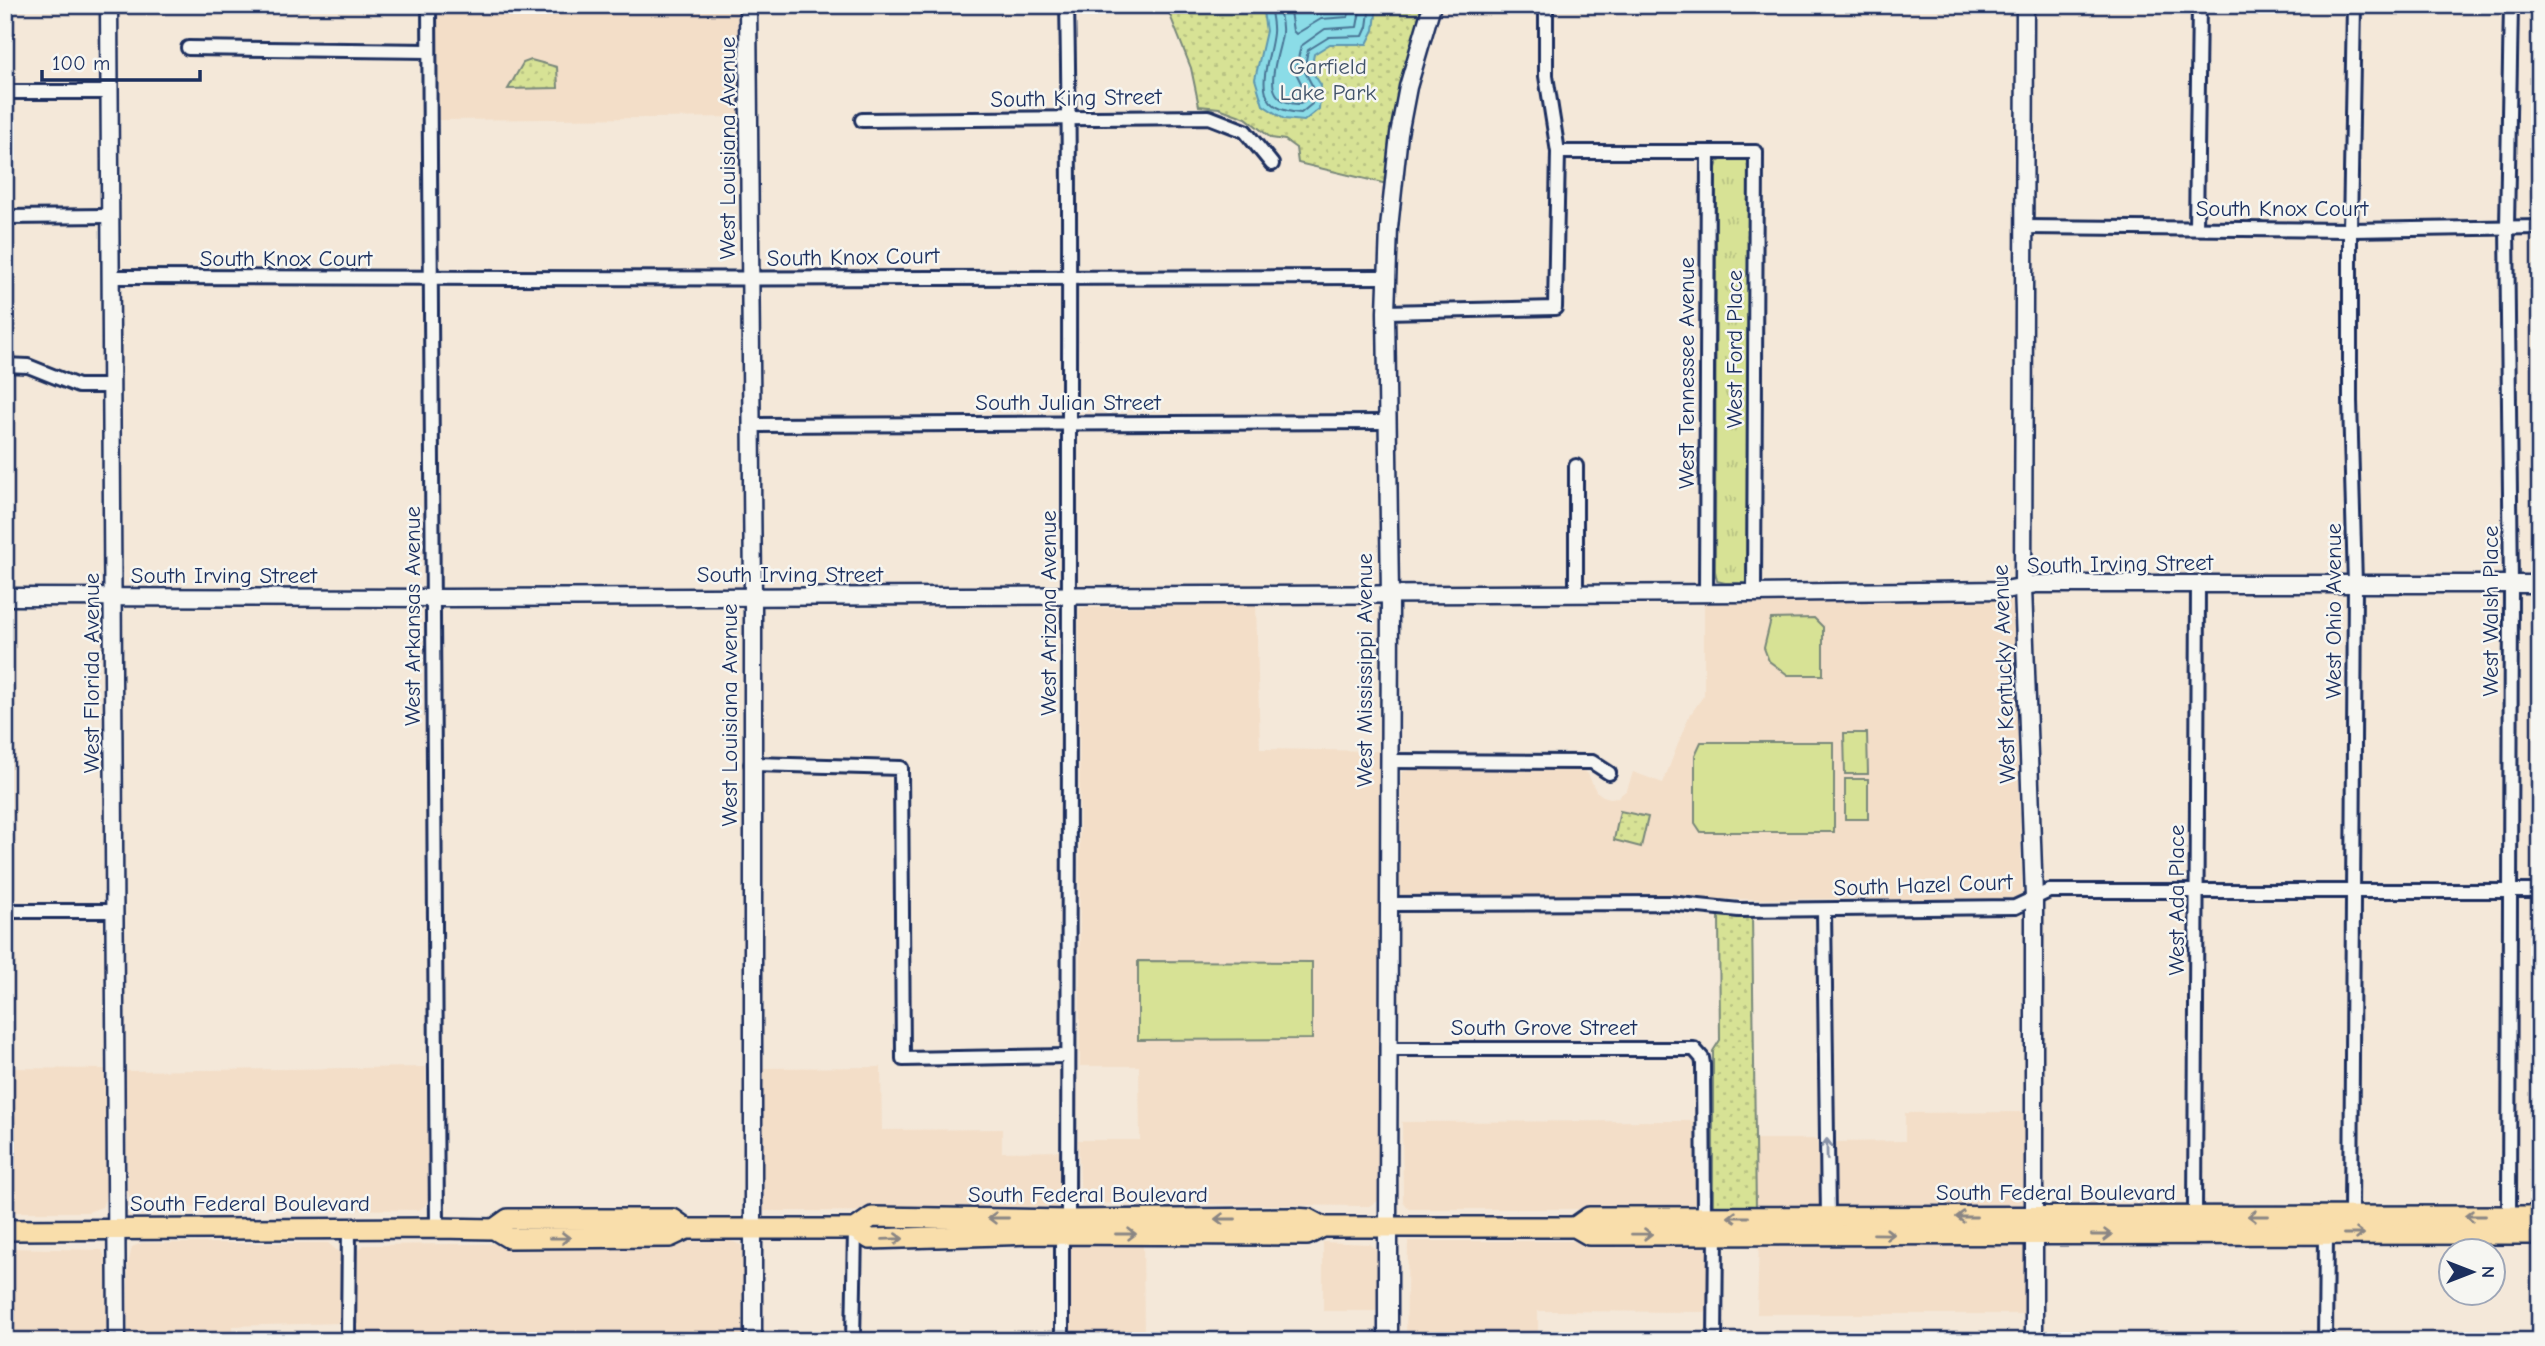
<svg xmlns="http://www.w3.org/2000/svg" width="2545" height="1346" font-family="'Comic Neue',sans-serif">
  <defs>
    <pattern id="grass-tufts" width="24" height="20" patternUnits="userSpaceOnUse" patternTransform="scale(1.75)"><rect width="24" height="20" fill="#d7e295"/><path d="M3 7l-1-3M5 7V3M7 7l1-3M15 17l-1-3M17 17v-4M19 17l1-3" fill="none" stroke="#b8c283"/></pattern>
    <pattern id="park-dots" width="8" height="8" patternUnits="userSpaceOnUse" patternTransform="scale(1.75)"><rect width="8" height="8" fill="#d7e295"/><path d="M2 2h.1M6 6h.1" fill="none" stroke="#b8c283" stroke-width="1.8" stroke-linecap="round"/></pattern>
  </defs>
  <rect width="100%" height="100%" fill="#f4e8d9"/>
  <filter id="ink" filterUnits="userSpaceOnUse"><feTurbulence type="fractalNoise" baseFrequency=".0143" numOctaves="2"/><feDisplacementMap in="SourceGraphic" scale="14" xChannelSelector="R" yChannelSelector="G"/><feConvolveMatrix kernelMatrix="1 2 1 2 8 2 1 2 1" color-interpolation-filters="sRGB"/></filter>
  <g filter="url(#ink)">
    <g fill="#f3dec8">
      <path d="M438,5H744V117L437,120Z"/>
      <path d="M2006,596L2014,598L2022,892L2017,897L2011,899H1711L1682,896L1621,895L1401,896L1396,891L1395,880L1400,870L1401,772L1410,770H1583L1588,774L1596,791L1603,796L1610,798L1618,797L1627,790L1633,772L1663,783L1688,718L1704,695V599Z"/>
      <path d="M1256,604L1260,749L1379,751L1380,1200L1369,1206L1081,1203L1078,1140H1140L1139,1066H1080L1079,608Z"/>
      <path d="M426,1067L428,1199L426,1205L419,1210L141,1207L132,1204L128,1192L125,1071Z"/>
      <path d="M881,1067L882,1130L1002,1129V1152L1064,1151L1063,1207L1059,1212L762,1211L759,1208L758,1197L761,1068Z"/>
      <path d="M5,1068L106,1069V1196L102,1207L88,1212H5Z"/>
      <path d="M2025,1112L2026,1204L2017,1210H1843L1836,1207V1142L1905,1141V1113Z"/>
      <path d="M1698,1121L1697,1201L1689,1209H1409L1403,1201L1402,1122Z"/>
      <path d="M1756,1139H1819L1820,1210H1756Z"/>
      <path d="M1143,1238L1144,1341H1067L1068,1240Z"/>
      <path d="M1759,1240L2025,1241L2027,1249L2028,1314H1757Z"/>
      <path d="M731,1241L741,1245L744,1253L745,1341H356L355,1254L364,1245Z"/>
      <path d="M1408,1241H1707L1709,1312L1538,1311V1341H1406Z"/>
      <path d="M1323,1242L1369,1244L1377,1250L1379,1311H1323Z"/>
      <path d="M142,1243H328L340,1253L341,1323L232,1326V1341H128V1265L132,1247Z"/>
      <path d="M5,1248L102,1250L107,1263L108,1341H5Z"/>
    </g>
    <path fill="url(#grass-tufts)" stroke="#79887a" stroke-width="2" d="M1723,159L1751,160L1749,583H1725L1717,581L1715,571L1716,168L1718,162Z"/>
    <g fill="url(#park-dots)" stroke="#79887a" stroke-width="2">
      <path d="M1166,5H1427C1409,63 1389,123 1387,184L1298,163L1296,148L1285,140L1271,138L1246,118L1219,108L1199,106L1191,68Z"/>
      <path d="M531,60L557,67L558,88L508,89L523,63Z"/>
      <path d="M1620,811L1648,817L1641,847L1614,840Z"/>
      <path d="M1752,915L1756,1210L1713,1211V1051L1720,1040L1719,916Z"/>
    </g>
    <g fill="#d7e295" stroke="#79887a" stroke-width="2">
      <path d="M1814,618L1823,627V675H1788L1769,661L1764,648L1771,619Z"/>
      <path d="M1844,733H1867L1868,774H1845Z"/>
      <path d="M1701,742H1834V832H1701L1695,823V755Z"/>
      <rect x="1845" y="779" width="23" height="40"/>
      <path d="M1138,961L1312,962V1039L1138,1040Z"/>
    </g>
    <path fill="#8bdce7" stroke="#5e97b0" stroke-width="2" d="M1262,5H1377L1374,30L1367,44H1330L1314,54L1311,70L1321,85L1319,109L1304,121L1284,119L1263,105L1255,79L1266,31Z"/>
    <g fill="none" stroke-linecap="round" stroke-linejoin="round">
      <g stroke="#487495" stroke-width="2">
        <path d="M1270,5C1271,14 1274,24 1273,33C1270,65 1244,109 1301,113L1312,104L1313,87L1304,70L1308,50L1329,37L1363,36L1367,27L1370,5"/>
        <path d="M1278,5C1280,14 1283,24 1282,33C1280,57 1255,101 1298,104L1304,101V89L1295,71L1301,46L1325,29L1357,27L1361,5"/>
        <path d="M1289,5L1293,31L1296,34L1321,19L1348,17L1351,5"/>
      </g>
      <g stroke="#1b2f5e" stroke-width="18">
        <g id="minor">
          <path d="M429,5L437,1228"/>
          <path d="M1067,5C1070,144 1069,282 1069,420C1070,687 1068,953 1068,1220"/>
          <path d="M188,48L429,51"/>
          <path d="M5,92H109"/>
          <path d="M862,120L1209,117L1245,131L1272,164"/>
          <path d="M1558,152H1756L1754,593"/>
          <path d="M5,217L109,216"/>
          <path d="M2024,227L2350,230L2540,227"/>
          <path d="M2196,228L2199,5"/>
          <path d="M110,277C536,281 961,277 1387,277"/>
          <path d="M1386,312L1555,308L1558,152L1546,76V5"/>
          <path d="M5,365L28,366L78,386H111"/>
          <path d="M750,425L1386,422"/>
          <path d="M1576,466V594"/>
          <path d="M1706,593L1708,154"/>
          <path d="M1389,761L1592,762L1609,773"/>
          <path d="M751,764L901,768L903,1059L1067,1056"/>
          <path d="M1390,904L1669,903L1739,910L2015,907L2049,891H2540"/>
          <path d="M1824,910L1828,1217"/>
          <path d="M5,911H114"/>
          <path d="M1387,1049H1694L1702,1058L1703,1064L1704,1217"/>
          <path d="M2195,1215L2198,585"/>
          <path d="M2351,1216L2355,584L2350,401V230L2354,5"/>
          <path d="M2509,1216L2511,585L2507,226L2511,5"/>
          <path d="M1062,1235V1341"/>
          <path d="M348,1341L349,1227"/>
          <path d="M853,1341L855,1229"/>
          <path d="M1715,1341L1716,1233"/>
          <path d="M2325,1341L2326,1234"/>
        </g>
      </g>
      <g stroke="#1b2f5e" stroke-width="21">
        <g id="tertiary">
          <path d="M109,5L117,1341"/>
          <path d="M748,5L753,597V1341"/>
          <path d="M2025,5L2023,587L2034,898V1341"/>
          <path d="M5,597L445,598L1754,593L2005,590L2036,584H2540"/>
          <path d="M1388,1228L1390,594L1386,312L1389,228L1399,134L1408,87L1432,5"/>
        </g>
      </g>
      <g stroke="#1b2f5e" stroke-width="23">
        <path id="secondary" d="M1388,1341V1228"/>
      </g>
      <g stroke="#1b2f5e" stroke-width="24">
        <g id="primary">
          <path d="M1575,1227L1589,1217L2540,1216"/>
          <path d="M494,1229L508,1219H673L687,1229"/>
          <path d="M855,1229L870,1239L1033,1234L1307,1235L1323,1227H1575L1589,1235L2540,1234"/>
          <path d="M5,1230L437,1228L494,1229L509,1238L670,1237L687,1229H855L872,1217L1068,1220L1294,1218L1308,1219L1323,1227"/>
        </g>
      </g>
      <use href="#minor" stroke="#f6f6f2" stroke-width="12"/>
      <use href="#tertiary" stroke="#f6f6f2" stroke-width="16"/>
      <use href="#secondary" stroke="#f6f6f2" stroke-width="18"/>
      <use href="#primary" stroke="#f9deab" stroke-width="19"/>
    </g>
    <defs><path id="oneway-shaft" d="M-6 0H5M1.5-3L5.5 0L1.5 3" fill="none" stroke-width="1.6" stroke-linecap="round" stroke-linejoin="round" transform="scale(1.75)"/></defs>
    <use stroke="#8892a8" href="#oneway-shaft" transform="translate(1827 1149) rotate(-91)"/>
    <g stroke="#8a8684">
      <use href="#oneway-shaft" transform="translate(2258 1216) rotate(-180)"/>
      <use href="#oneway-shaft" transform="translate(2475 1216) rotate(-180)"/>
      <use href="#oneway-shaft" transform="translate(1738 1217) rotate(180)"/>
      <use href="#oneway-shaft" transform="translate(1966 1217) rotate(180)"/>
      <use href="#oneway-shaft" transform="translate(998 1218) rotate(-180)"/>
      <use href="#oneway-shaft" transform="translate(1225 1219) rotate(180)"/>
      <use href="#oneway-shaft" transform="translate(1126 1234)"/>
      <use href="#oneway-shaft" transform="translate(1642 1234) rotate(-1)"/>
      <use href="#oneway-shaft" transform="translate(1884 1234) rotate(1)"/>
      <use href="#oneway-shaft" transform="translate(2354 1234)"/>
      <use href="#oneway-shaft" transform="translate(2102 1235)"/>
      <use href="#oneway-shaft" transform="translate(560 1238) rotate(-1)"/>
      <use href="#oneway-shaft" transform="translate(893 1239) rotate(-2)"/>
    </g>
  </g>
  <g text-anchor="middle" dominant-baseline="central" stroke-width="5" stroke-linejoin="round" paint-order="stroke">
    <g font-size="23" fill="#415369" stroke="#f6f6f2">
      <text x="1328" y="66">Garfield<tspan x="1328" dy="26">Lake Park</tspan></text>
    </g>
    <g font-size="23" fill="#1b2f5e" stroke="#f6f6f2">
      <text transform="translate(1076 98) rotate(-1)">South King Street</text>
      <text transform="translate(727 148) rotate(-90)">West Louisiana Avenue</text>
      <text x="2282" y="208">South Knox Court</text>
      <text transform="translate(853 257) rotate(-1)">South Knox Court</text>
      <text x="286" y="258">South Knox Court</text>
      <text transform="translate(1734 349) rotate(-90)">West Ford Place</text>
      <text transform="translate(1686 373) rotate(-90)">West Tennessee Avenue</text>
      <text x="1068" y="402">South Julian Street</text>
      <text transform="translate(2120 564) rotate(-1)">South Irving Street</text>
      <text x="790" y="574">South Irving Street</text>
      <text x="224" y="575">South Irving Street</text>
      <text transform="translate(2333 611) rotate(-90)">West Ohio Avenue</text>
      <text transform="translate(2490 611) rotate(-90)">West Walsh Place</text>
      <text transform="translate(1048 613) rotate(-90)">West Arizona Avenue</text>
      <text transform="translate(412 616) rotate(-90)">West Arkansas Avenue</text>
      <text transform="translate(1364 670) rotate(-90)">West Mississippi Avenue</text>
      <text transform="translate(91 673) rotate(-90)">West Florida Avenue</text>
      <text transform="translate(2004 674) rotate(-92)">West Kentucky Avenue</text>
      <text transform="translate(729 715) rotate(-90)">West Louisiana Avenue</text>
      <text transform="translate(1923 885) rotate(-2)">South Hazel Court</text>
      <text transform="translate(2176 900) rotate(-90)">West Ada Place</text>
      <text x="1544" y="1027">South Grove Street</text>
      <text x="2056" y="1192">South Federal Boulevard</text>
      <text x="1088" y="1194">South Federal Boulevard</text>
      <text x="250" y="1203">South Federal Boulevard</text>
    </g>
  </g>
  <rect width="2545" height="1346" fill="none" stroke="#f6f6f2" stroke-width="28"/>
  <rect x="14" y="14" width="2517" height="1318" fill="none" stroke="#1b2f5e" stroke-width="2.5" filter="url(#ink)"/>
  <g transform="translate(2472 1272) rotate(90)"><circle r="33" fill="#f6f6f2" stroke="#9ea6b7" stroke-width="2"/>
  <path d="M0-5L12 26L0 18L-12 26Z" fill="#1b2f5e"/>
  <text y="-10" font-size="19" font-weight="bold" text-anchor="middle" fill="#1b2f5e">N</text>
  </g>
  <path d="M42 70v10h158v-10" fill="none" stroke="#1b2f5e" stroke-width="3.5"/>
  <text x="52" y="70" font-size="21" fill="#1b2f5e" stroke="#f6f6f2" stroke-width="5" paint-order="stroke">100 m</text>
</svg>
